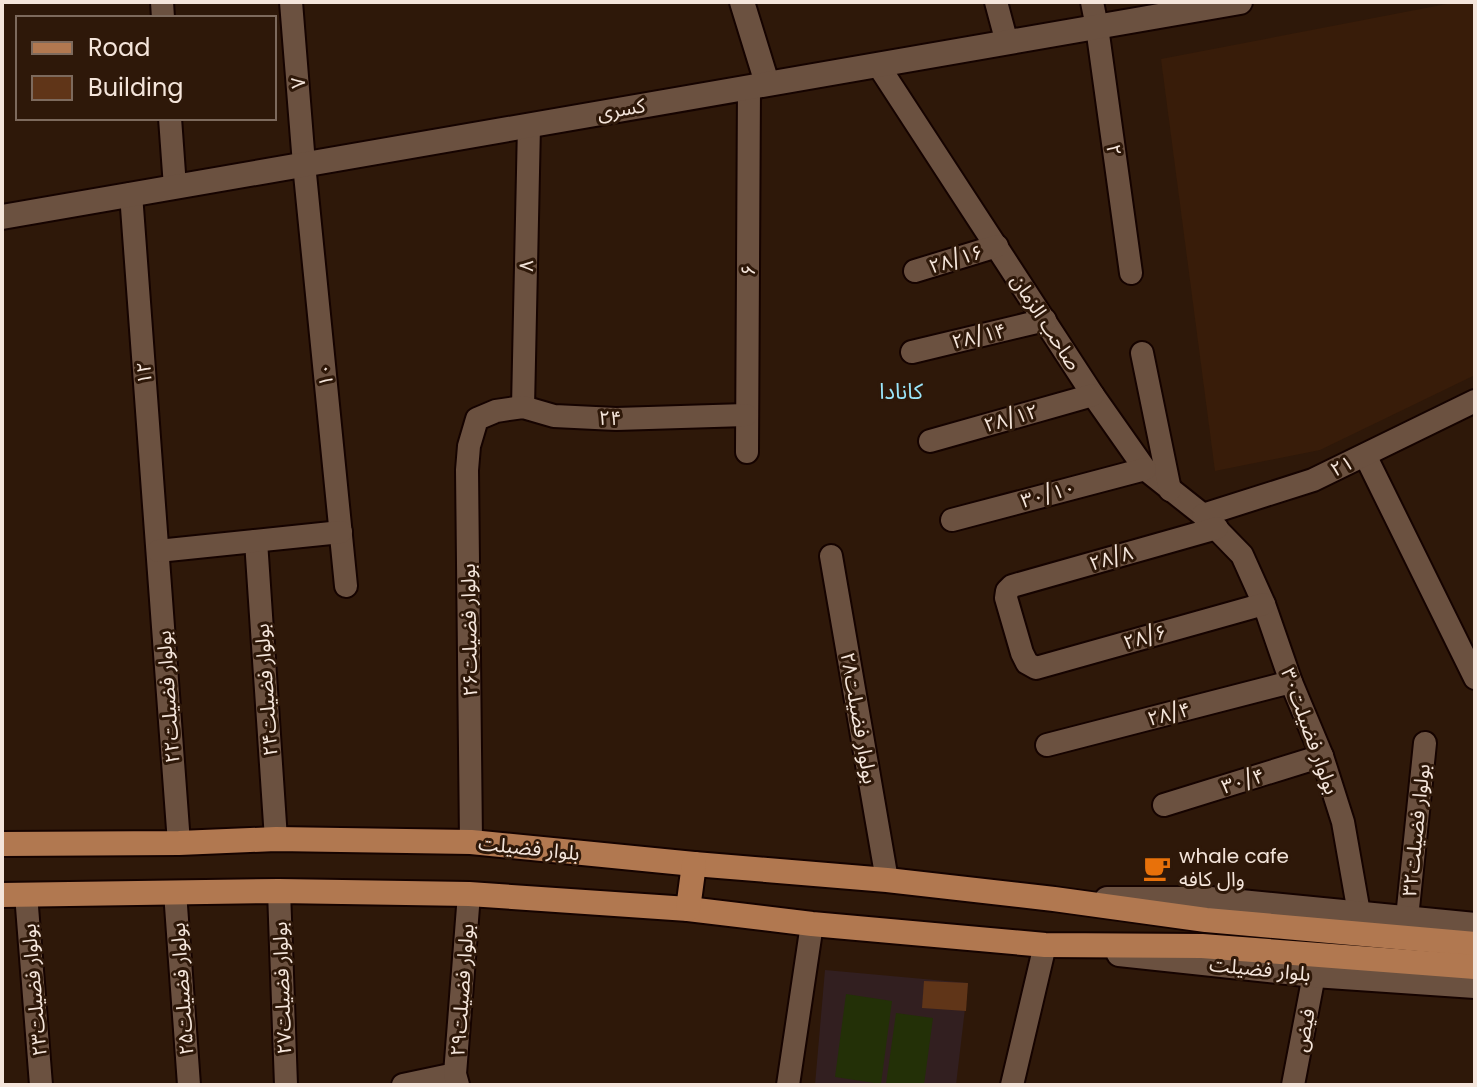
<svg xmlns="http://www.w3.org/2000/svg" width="1477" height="1087" font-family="Poppins,'Noto Sans Arabic',sans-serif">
  <rect width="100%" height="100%" fill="#2e1809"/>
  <path fill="#381c09" d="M1457,2H1475V375L1320,450L1215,471L1161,59Z"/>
  <path fill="#321f20" d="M825,970L968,983L956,1085H815Z"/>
  <g fill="#233007">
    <path d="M846,994L892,1001L881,1084L835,1077Z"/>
    <path d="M896,1013L933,1018L924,1085L886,1084Z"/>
  </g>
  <path fill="#603518" d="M924,981L968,983L966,1011L922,1008Z"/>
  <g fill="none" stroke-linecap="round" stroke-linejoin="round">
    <g stroke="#150300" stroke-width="26">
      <g id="street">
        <path d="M162,2L163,18"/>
        <path d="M291,2L304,164L346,586"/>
        <path d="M996,2L1007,43"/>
        <path d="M1092,2L1097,27L1131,273"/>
        <path d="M878,65L1093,395L1145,469L1203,515L1242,555L1264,604L1291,682L1322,756L1343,822L1359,913"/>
        <path d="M170,118L175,187"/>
        <path d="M131,194L179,843"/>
        <path d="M915,271L997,246"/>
        <path d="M912,352L1045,320"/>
        <path d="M1142,353L1170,490"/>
        <path d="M523,407L529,125"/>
        <path d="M930,441L1093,395"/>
        <path d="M747,452L749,87"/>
        <path d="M1365,455L1475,678"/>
        <path d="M1203,515L1313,480L1475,401"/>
        <path d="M952,520L1145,469"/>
        <path d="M1217,528L1012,586L1007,591L1006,598L1022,653L1027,663L1036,668L1264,604"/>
        <path d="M256,541L276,839"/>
        <path d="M158,551L341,532"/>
        <path d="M831,556L887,880"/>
        <path d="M1047,745L1291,682"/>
        <path d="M1164,805L1322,756"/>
        <path d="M471,842L467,470L469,446L477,419L496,411L523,407L554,416L616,419L746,415"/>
        <path d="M279,891L286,1085"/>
        <path d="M175,892L189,1085"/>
        <path d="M26,894L41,1085"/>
        <path d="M1407,918L1425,743"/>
        <path d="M403,1085L455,1074"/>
        <path d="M458,1085L455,1074L469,894"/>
        <path d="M788,1085L812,924"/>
        <path d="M1012,1085L1045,945"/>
        <path d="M1293,1085L1314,975"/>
      </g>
    </g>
    <g stroke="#150300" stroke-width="28">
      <g id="secondary">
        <path d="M742,2L767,83"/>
        <path d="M2,217L1240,2"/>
        <path d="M1107,899H1210L1475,925"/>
        <path d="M1119,954L1314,975L1475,986"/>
      </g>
    </g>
    <g stroke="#150300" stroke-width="28">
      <g id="primary">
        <path d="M2,844L179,843L276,839L471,842L694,864L887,880L1054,899L1206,920L1475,944"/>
        <path d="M2,895L279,891L469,894L688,909L812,924L1045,945L1202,946L1475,967"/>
        <path d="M688,909L694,864"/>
      </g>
    </g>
    <use href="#street" stroke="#6b5140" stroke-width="22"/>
    <use href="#secondary" stroke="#6b5140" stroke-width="24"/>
    <use href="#primary" stroke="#b17850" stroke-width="24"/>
  </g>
  <defs>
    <g id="cafe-bare" transform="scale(2.16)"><path d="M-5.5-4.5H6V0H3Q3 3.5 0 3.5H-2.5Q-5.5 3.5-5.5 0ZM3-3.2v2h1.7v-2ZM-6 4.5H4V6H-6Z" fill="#e8710a" stroke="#2e1809" stroke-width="2.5" paint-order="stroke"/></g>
  </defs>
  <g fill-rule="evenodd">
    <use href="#cafe-bare" x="1157" y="868"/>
  </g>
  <g text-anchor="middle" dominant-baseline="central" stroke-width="6" stroke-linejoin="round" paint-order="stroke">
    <g font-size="20" fill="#f4e5db" stroke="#2e1809">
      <text transform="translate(298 83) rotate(-95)">۷</text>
      <text transform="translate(621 109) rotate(-10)">کسری</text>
      <text transform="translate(1114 150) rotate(82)">۲</text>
      <text transform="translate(956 259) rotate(-17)">۲۸/۱۶</text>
      <text transform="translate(526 266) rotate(-89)">۸</text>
      <text transform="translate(748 270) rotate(-90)">۶</text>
      <text transform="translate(1046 322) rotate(57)">صاحب الزمان</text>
      <text transform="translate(979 336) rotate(-13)">۲۸/۱۴</text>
      <text transform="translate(144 373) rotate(-94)">۱۲</text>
      <text transform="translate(325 375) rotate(-96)">۱۰</text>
      <text transform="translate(610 418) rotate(1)">۲۴</text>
      <text transform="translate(1011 418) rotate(-16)">۲۸/۱۲</text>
      <text transform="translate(1342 466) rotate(-26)">۲۱</text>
      <text transform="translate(1048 494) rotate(-15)">۳۰/۱۰</text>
      <text transform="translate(1111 558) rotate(-16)">۲۸/۸</text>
      <text transform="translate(469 630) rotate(-91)">بولوار فضیلت۲۶</text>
      <text transform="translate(1145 637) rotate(-16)">۲۸/۶</text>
      <text transform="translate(266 690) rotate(-94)">بولوار فضیلت۲۴</text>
      <text transform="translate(168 697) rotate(-94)">بولوار فضیلت۲۲</text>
      <text transform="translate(1169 714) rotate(-14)">۲۸/۴</text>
      <text transform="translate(859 718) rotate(80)">بولوار فضیلت۲۸</text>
      <text transform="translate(1310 731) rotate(70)">بولوار فضیلت۳۰</text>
      <text transform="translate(1243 781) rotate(-17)">۳۰/۴</text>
      <text transform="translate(1416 830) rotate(-84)">بولوار فضیلت۳۲</text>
      <text transform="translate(529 848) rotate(6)">بلوار فضیلت</text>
      <text transform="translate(1260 969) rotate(6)">بلوار فضیلت</text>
      <text transform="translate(282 988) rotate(-92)">بولوار فضیلت۲۷</text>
      <text transform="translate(182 989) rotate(-94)">بولوار فضیلت۲۵</text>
      <text transform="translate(34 990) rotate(-95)">بولوار فضیلت۲۳</text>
      <text transform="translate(462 990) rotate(-86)">بولوار فضیلت۲۹</text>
      <text transform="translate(1304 1030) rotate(-79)">فیض</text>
    </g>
    <g font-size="20" fill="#f4e5db" stroke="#2e1809" text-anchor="start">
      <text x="1179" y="856">whale cafe<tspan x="1179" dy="23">وال کافه</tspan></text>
    </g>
    <g font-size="22" fill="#9ae6fb" stroke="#2e1809">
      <text x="901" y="391">کانادا</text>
    </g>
  </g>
  <rect width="1477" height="1087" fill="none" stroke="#f4e5db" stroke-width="8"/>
  <rect x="16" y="16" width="260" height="104" fill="#2e1809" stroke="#7d6a5d" stroke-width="2"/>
  <rect x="32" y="42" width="40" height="12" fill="#b17850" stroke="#7d6a5d" stroke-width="2"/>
  <text x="88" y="56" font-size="24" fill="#f4e5db">Road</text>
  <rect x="32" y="76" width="40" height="24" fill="#603518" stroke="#7d6a5d" stroke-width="2"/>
  <text x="88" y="96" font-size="24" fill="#f4e5db">Building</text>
</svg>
